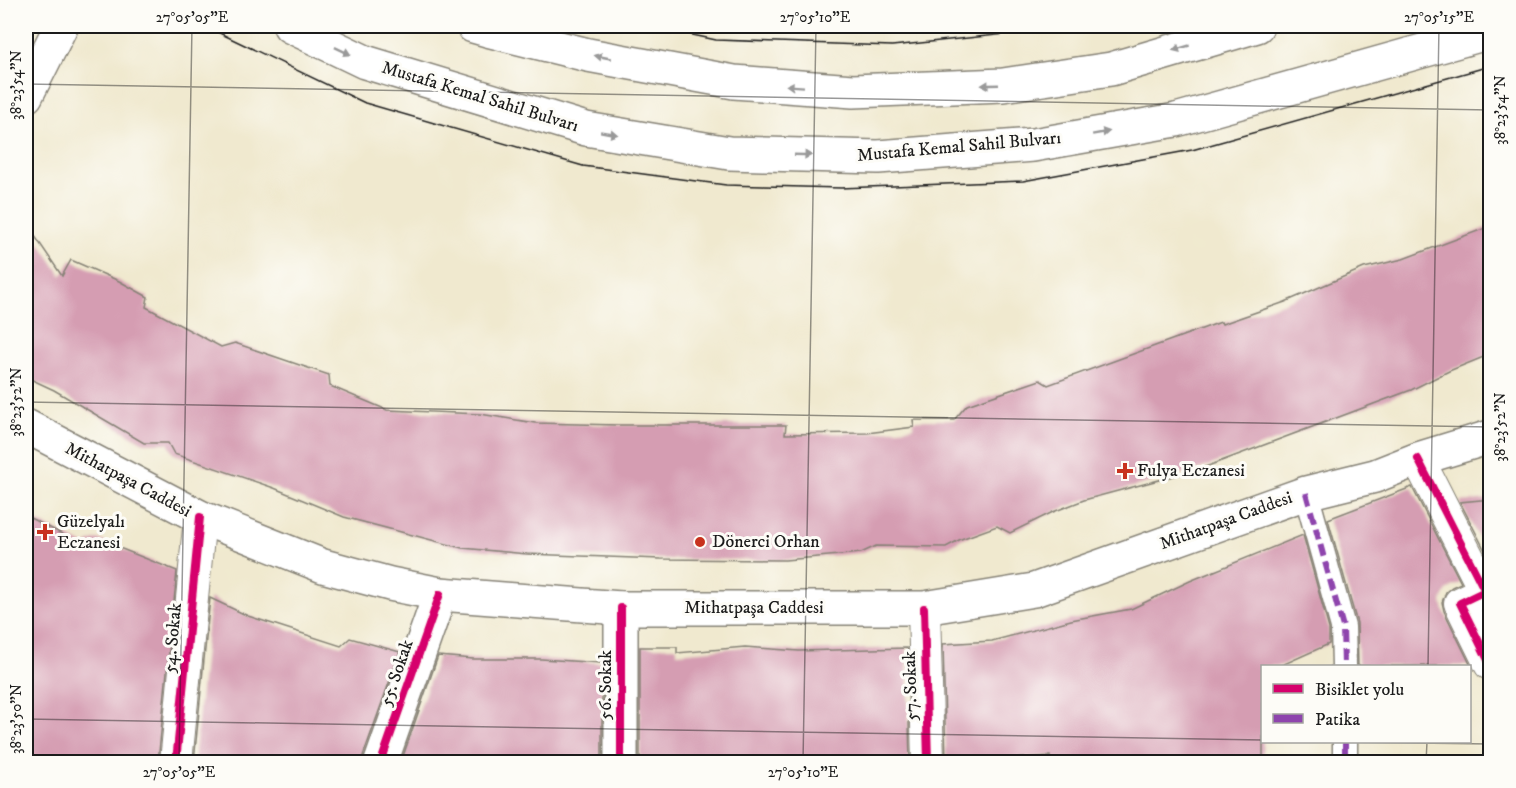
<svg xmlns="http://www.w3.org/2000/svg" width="1516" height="788" font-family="'IM FELL DW Pica',serif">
  <rect width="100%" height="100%" fill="#fdfcf7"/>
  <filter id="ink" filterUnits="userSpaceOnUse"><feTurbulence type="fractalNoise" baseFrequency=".0167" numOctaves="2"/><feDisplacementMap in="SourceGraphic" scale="12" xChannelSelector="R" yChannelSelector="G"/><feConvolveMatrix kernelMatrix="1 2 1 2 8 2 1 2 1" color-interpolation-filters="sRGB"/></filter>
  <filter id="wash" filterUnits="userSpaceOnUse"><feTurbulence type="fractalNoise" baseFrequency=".008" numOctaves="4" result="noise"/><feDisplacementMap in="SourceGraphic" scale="24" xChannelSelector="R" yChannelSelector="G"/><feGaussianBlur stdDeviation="1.35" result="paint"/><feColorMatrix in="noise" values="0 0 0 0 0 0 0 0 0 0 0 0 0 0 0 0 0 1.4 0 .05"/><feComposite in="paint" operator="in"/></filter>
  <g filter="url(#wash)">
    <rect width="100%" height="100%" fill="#f0e9cf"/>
    <g id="blocks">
      <g fill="#d59db2">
        <path d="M26,223L62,276L71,260L119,281L148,297L146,307L221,347L235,343L329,375L330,386L387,410L480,414L535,423L619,425H786L785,434L867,433L914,427L913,420H954L967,405L1040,380L1048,385L1221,322L1222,324L1285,302L1364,268L1403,259L1491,226V354L1449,371L1411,390L1200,469L1084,500L1053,512L1010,533L997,526L961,539L946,547L876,546L861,553L785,560L661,559L527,554L462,548L344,517L274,488L174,454L168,443H144L54,390L26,377Z"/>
        <path d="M1412,487L1461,583L1452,587L1446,592L1442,602L1444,611L1471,666H1358L1357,623L1328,519Z"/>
        <path d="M1491,499V562L1460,502Z"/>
        <path d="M26,516L84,545L97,539L177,571L158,762H26Z"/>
        <path d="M1303,535L1329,629V644L1280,666H1263V762H1051L1050,756L1001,760V762H946L943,644L992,641L1071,620L1131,609L1190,581Z"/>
        <path d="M210,598L248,616L341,646L350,638L400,652L363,756V762H194Z"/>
        <path d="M640,647H677V653L745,647L799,651L907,648L910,762H640Z"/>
        <path d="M438,656L473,659H541L602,663V762H401Z"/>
      </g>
    </g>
  </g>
  <g filter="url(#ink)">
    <use href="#blocks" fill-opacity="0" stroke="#868276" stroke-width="1.5"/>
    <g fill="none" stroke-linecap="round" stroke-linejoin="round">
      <g stroke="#868276" stroke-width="27">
        <g id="pedestrian">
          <path d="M1306,493L1343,627L1344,666"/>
          <path d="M1345,742V762"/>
        </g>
      </g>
      <g stroke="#868276" stroke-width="34">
        <g id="minor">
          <path d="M1418,459L1485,591L1460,603L1490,664"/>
          <path d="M924,608L928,762"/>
          <path d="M176,762L200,517"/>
        </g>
      </g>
      <g stroke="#868276" stroke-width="36">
        <g id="tertiary">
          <path d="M621,608V762"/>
          <path d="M381,762L440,594"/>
        </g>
      </g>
      <g stroke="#868276" stroke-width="36">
        <g id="primary">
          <path d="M290,26L365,62L586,129L729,153L878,157L1033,145L1176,120L1490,32"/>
          <path d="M473,26L487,30L588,55L734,82L853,91L1003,85L1111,69L1257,26"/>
          <path d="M26,96L61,26"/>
          <path d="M26,426L200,517L323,566L390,584L440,594L621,608H924L1034,590L1306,493L1375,476L1418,459L1490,437"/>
        </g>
      </g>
      <use href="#pedestrian" stroke="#fff" stroke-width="24"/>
      <use href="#minor" stroke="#fff" stroke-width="32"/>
      <use href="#tertiary" stroke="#fff" stroke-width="33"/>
      <use href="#primary" stroke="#fff" stroke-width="33"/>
      <g stroke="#1c1c1c" stroke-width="1.5">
        <path d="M205,26L365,103L583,166L726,185L841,188L1023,181L1192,150L1490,66"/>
        <path d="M651,26L716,40L892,46L1083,26"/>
      </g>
      <g stroke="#8e44ad" stroke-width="6" stroke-dasharray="12 6" stroke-linecap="butt">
        <path d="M1306,493L1343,627L1344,666"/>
        <path d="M1345,742V762"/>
      </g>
      <g stroke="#fdfcf7" stroke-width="11">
        <g id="cycleway">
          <path d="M1418,459L1485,591L1460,603L1490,664"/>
          <path d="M621,608V762"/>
          <path d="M924,608L928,762"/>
          <path d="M176,762L200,517"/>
          <path d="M381,762L440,594"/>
        </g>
      </g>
      <use href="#cycleway" stroke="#d6006c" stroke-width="8"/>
    </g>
    <defs><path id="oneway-solid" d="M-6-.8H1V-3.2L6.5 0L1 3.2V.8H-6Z" transform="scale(1.5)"/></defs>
    <g fill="#999">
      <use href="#oneway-solid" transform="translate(1181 48) rotate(164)"/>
      <use href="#oneway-solid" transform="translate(343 51) rotate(26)"/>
      <use href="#oneway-solid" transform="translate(603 57) rotate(-169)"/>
      <use href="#oneway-solid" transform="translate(990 85) rotate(178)"/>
      <use href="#oneway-solid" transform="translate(795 86) rotate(-176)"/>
      <use href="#oneway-solid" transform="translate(609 133) rotate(10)"/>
      <use href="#oneway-solid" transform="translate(1101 133) rotate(-10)"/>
      <use href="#oneway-solid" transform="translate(803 155) rotate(2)"/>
    </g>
  </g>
  <path fill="none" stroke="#1c1c1c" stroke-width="1.5" stroke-opacity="0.45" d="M26,84L1490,110M26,402L1490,427M1428,666L1439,26M26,719L1262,740M1338,742L1490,744M179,762L192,26M803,762L816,26M1426,762L1427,742"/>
  <g fill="#c8321e" stroke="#fdfcf7" stroke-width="2">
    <path d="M1122 462h6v6h6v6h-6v6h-6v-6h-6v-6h6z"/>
    <path d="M42 523h6v6h6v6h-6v6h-6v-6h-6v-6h6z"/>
    <circle cx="700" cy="542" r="6"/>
  </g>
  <g text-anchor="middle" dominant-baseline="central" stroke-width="6" stroke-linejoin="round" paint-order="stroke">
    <g font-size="18" fill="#1c1c1c" stroke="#fdfcf7">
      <text transform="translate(480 97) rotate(17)">Mustafa Kemal Sahil Bulvarı</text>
      <text transform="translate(959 147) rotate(-5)">Mustafa Kemal Sahil Bulvarı</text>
      <text transform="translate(128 480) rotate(28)">Mithatpaşa Caddesi</text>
      <text transform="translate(1226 521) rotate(-20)">Mithatpaşa Caddesi</text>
      <text x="754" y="608">Mithatpaşa Caddesi</text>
      <text transform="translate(173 638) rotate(-85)">54. Sokak</text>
      <text transform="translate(397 673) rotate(-71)">55. Sokak</text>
      <text transform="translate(606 685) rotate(-90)">56. Sokak</text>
      <text transform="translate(911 686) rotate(-92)">57. Sokak</text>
    </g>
    <g font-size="18" fill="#1c1c1c" stroke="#fdfcf7" text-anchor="start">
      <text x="1137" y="471">Fulya Eczanesi</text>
      <text x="57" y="522">Güzelyalı<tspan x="57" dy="21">Eczanesi</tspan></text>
      <text x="712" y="542">Dönerci Orhan</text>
    </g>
  </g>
  <rect width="1516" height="788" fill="none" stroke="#fdfcf7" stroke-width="66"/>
  <rect x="1261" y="665" width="210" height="78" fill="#fdfcf7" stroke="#a3a29f" stroke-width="1.5"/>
  <rect x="1273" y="684" width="30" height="9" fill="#d6006c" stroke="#a3a29f" stroke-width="1.5"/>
  <text x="1315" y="695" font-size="18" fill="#1c1c1c">Bisiklet yolu</text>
  <rect x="1273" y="714" width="30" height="9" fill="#8e44ad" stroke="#a3a29f" stroke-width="1.5"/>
  <text x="1315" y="725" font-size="18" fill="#1c1c1c">Patika</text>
  <rect x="33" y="33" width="1450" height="722" fill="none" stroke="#1c1c1c" stroke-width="2"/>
  <g font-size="15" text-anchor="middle" fill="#1c1c1c">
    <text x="192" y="22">27°05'05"E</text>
    <text x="815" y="22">27°05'10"E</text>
    <text x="1439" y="22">27°05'15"E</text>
    <text transform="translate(16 85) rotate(-90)" y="5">38°23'54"N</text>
    <text transform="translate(1500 110) rotate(-90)" y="5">38°23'54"N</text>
    <text transform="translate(16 402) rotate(-90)" y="5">38°23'52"N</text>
    <text transform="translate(1500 427) rotate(-90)" y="5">38°23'52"N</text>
    <text transform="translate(16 719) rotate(-90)" y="5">38°23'50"N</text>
    <text x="179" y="777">27°05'05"E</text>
    <text x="803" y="777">27°05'10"E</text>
  </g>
</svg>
